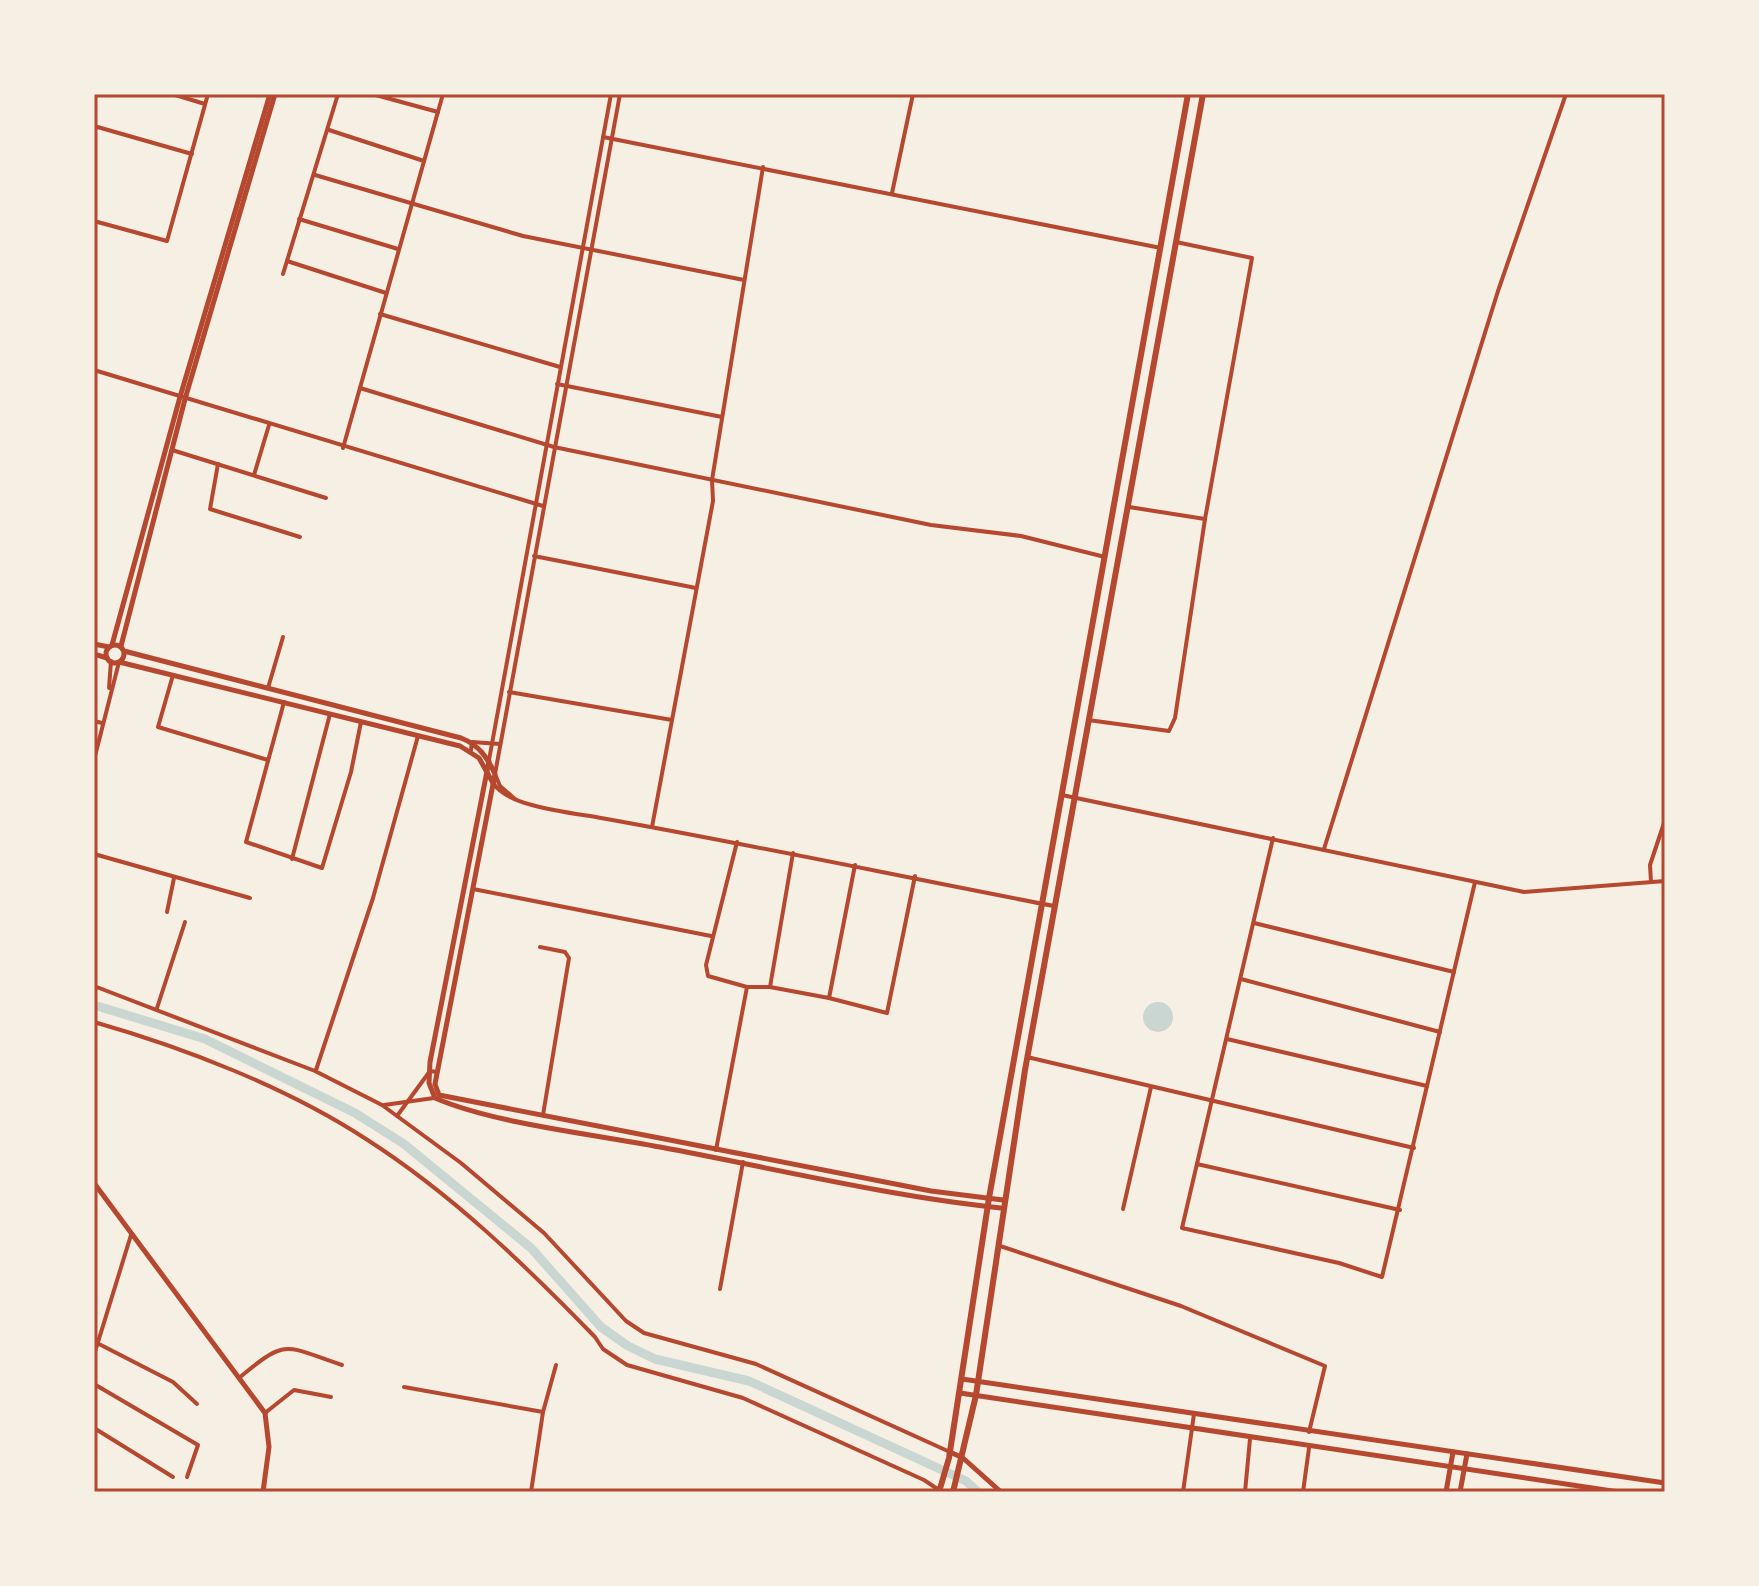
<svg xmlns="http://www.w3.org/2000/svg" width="1759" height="1586" font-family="'Source Sans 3',sans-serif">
  <rect width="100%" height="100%" fill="#f6efe4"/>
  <circle fill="#c9d6d2" cx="1158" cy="1017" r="15"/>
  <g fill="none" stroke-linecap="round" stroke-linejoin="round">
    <path stroke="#c9d6d2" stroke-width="9" d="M94,1005L205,1039L355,1113L404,1144L531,1248L601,1327L628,1346L655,1359L749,1381L966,1481L978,1492"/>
    <g stroke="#b5482f" stroke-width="4">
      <path d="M172,94L205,104"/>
      <path d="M372,94L438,112"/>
      <path d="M94,126L192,154"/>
      <path d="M329,130L424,161"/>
      <path d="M603,137L1161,248"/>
      <path d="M315,175L523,236L744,280"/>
      <path d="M892,193L913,94"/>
      <path d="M299,219L398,249"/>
      <path d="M94,221L167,241L208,94"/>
      <path d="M1176,242L1252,258L1205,519"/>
      <path d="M287,261L386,293"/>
      <path d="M283,274L338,94"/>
      <path d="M380,314L560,367"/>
      <path d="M94,370L543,506"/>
      <path d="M557,384L722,417"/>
      <path d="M360,388L554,447L931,525L1021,536L1105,557"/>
      <path d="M343,448L443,94"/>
      <path d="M172,450L326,498"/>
      <path d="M218,464L210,509L300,537"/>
      <path d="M254,475L269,425"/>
      <path d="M534,556L696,588"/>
      <path d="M173,675L158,727L268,760"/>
      <path d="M109,688L111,661"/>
      <path d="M268,688L283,637"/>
      <path d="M509,692L672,720"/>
      <path d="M284,702L246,842L322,868L351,772L361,722"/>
      <path d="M1088,720L1169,731L1175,718L1205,519L1129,507"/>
      <path d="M94,721L102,723"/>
      <path d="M471,750L472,742L500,744"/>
      <path d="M94,760L119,662"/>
      <path d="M489,760L611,94"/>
      <path d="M494,784C508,807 574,813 601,818C753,845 903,877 1054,906"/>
      <path d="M1062,795L1524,892L1665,881"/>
      <path d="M515,799L500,786L495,774L620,94"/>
      <path d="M652,827L713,501L712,480L763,167"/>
      <path d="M1273,838L1182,1228L1339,1263L1382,1277L1475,882"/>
      <path d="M737,842L706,965L708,976L747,987H770L829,998L855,865"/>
      <path d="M1324,849L1498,291L1566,94"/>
      <path d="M94,854L250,898"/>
      <path d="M292,859L330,714"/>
      <path d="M1651,882L1650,865L1665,820"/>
      <path d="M473,889L711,936"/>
      <path d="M167,912L174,878"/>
      <path d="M1254,923L1454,972"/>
      <path d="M540,947L565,952L569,958L543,1115"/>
      <path d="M1241,979L1440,1032"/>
      <path d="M94,986L315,1071L382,1105L461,1163L544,1233L626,1321L644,1333L756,1364L950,1452"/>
      <path d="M770,987L793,853"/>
      <path d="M829,998L887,1013L915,876"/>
      <path d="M157,1008L185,922"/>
      <path d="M94,1022C185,1048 286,1087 366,1139C452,1194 525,1265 595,1337L603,1349L627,1365L743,1398L924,1480L939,1490"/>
      <path d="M1227,1039L1427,1086"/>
      <path d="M1027,1057L1414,1148"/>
      <path d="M316,1070L373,898L418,736"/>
      <path d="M384,1105L434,1098"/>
      <path d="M397,1116L430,1071L437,1072"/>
      <path d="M716,1150L747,987"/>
      <path d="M1197,1164L1400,1210"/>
      <path d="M1123,1209L1151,1087"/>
      <path d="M1000,1246L1181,1306L1325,1366L1309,1432"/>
      <path d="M720,1289L743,1162"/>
      <path d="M97,1343L173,1382L197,1404"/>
      <path d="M94,1355L131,1235"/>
      <path d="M239,1378C288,1337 284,1346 342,1365"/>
      <path d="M94,1384L198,1445L187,1477"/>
      <path d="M404,1387L543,1412L556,1365"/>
      <path d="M265,1413L294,1390L331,1397"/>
      <path d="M94,1428L173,1477"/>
      <path d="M531,1492L543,1412"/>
      <path d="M1183,1492L1194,1414"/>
      <path d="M1245,1492L1250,1439"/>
      <path d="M1303,1492L1309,1448"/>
    </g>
    <g stroke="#b5482f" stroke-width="5">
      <path d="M94,644L109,647"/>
      <circle cx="115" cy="654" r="9"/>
      <path d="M112,645L180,397L270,94"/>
      <path d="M121,646L185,399L275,94"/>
      <path d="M124,651L461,738C479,745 487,757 495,774L435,1084L439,1095L931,1191L1003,1200"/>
      <path d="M94,654L107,658"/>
      <path d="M119,662L460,746L479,758L493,783"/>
      <path d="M489,761L430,1062L429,1083L435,1098C495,1124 594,1134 660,1147C773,1168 887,1196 1001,1208"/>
      <path d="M94,1183L265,1413L269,1447L263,1492"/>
      <path d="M962,1379L1665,1483"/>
      <path d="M960,1393L1619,1492"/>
      <path d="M950,1452L963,1458L1001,1492"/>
      <path d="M1446,1492L1453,1452"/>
      <path d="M1460,1492L1467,1454"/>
    </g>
    <g stroke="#b5482f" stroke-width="6">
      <path d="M939,1492L949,1458L989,1198L1188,94"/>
      <path d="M953,1492L976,1395L1025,1070L1203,94"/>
    </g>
  </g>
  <rect width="1759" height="1586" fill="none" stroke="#f6efe4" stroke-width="192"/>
  <rect x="96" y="96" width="1567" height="1394" fill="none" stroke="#b5482f" stroke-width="3"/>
</svg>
